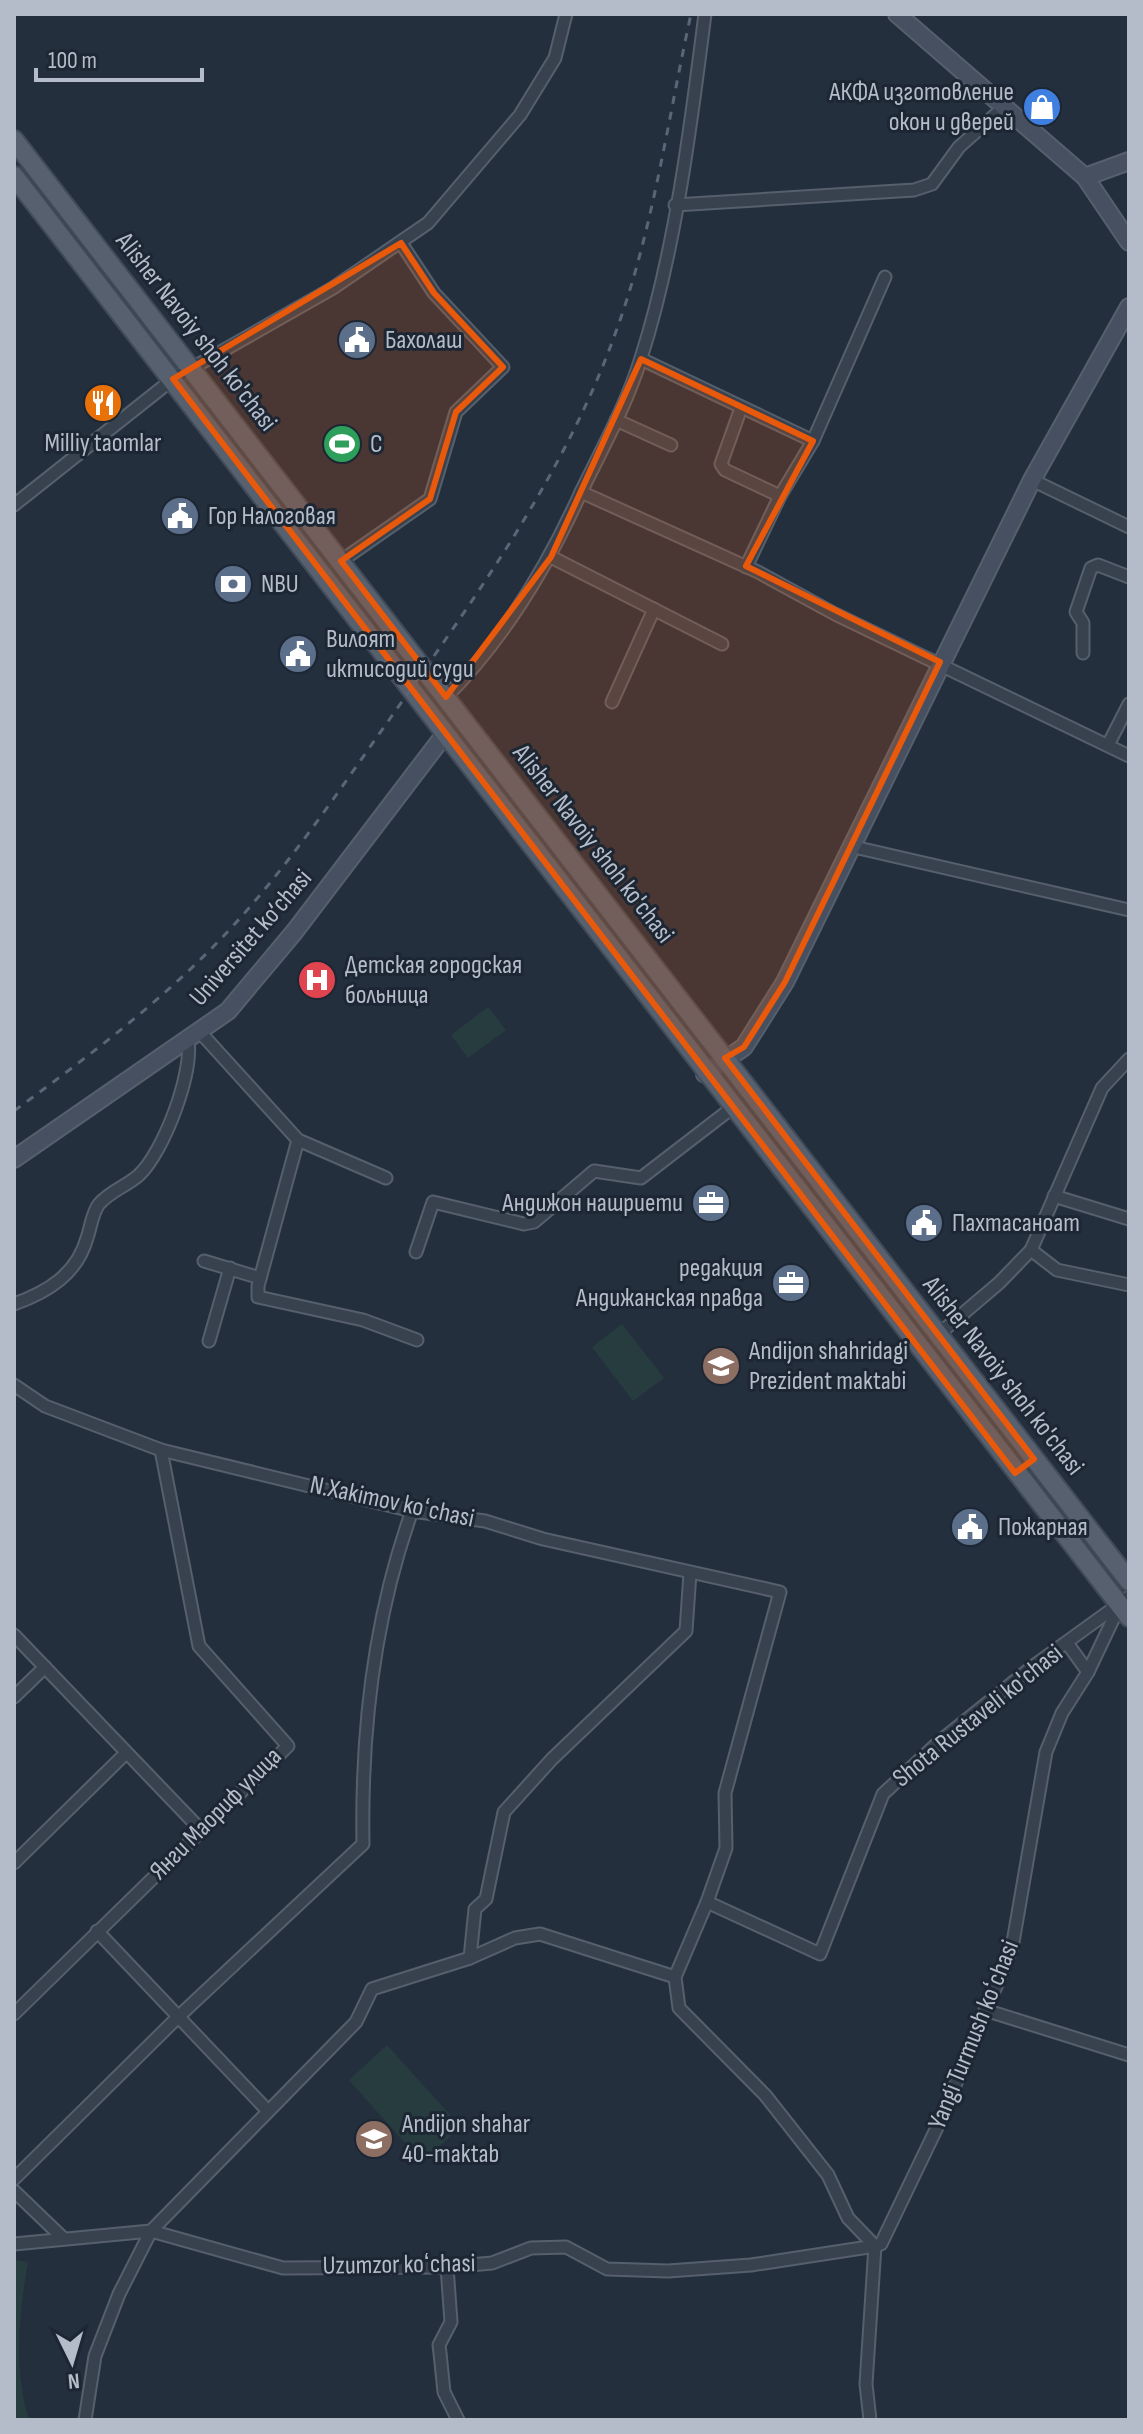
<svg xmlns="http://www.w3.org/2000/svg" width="1143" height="2434" font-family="'Sofia Sans Condensed',sans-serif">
  <rect width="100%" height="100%" fill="#242f3e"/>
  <g fill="#263c3f">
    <path d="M488,1007L506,1030L468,1058L451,1035Z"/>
    <path d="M622,1324L664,1378L633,1401L592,1347Z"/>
    <path d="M387,2045L461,2127L422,2162L349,2080Z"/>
    <path d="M14,2260L28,2262C19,2314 13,2369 29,2420H14Z"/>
  </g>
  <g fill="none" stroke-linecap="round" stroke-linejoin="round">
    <g stroke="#565f6c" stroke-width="15">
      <g id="street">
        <path d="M705,14C691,125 675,252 641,358C627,404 602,449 581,492L758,572L835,614L1129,756"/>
        <path d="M675,205L914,190L932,184L959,147L1004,107"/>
        <path d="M641,359L813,441"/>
        <path d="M741,408L721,464L725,470L780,496"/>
        <path d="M616,420L671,445"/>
        <path d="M1032,480L1129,527"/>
        <path d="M14,505L173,379L333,288L428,223L520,115L555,58L566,14"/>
        <path d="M551,557L722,644"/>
        <path d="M341,561L430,499L456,412L503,367L434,293L401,243"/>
        <path d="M746,567L780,496L813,441L885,277"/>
        <path d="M1083,653V623L1076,612L1091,568L1098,565L1129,577"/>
        <path d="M446,697C503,640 548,565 581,492"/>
        <path d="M612,702L654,609"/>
        <path d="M1108,745L1129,704"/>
        <path d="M854,847L1129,910"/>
        <path d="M200,1032L298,1140L386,1178"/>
        <path d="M298,1140L258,1286V1297L363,1320L417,1340"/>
        <path d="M1054,1196L1129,1219"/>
        <path d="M1031,1250L1057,1270L1129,1285"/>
        <path d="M416,1252L433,1202L524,1224L534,1222L594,1171L641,1178L732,1108"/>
        <path d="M204,1261L260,1278"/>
        <path d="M14,1304C48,1292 77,1274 87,1238C91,1227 92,1213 99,1204C110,1191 127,1186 139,1175C164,1151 193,1074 188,1040"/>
        <path d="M939,1334L999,1283L1031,1250L1102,1088L1129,1059"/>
        <path d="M209,1341L230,1268"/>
        <path d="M14,1385L45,1406L161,1450L412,1511L485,1521L543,1539L780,1592L725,1793L726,1848L707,1902"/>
        <path d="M14,1635L202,1831"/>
        <path d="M1067,1643L1088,1672"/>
        <path d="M14,1697L45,1667"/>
        <path d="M14,1863L125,1754"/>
        <path d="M97,1931L267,2110"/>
        <path d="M470,1958L475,1909L486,1899L504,1812L552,1759L686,1631L690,1573"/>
        <path d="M985,2010L1129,2055"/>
        <path d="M14,2014L288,1746L199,1646L161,1450"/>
        <path d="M14,2179L177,2018L363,1844C361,1731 374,1617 412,1511"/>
        <path d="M14,2191L64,2239"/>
        <path d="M14,2244L151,2231L283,2268L447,2267L492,2263L531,2248L566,2247L607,2269L668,2271L751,2265L875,2246L848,2218L828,2175L765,2095L679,2008L675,1977L707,1902L820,1954L883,1794L940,1741L1032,1667L1129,1597"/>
        <path d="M447,2267L451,2322L439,2345L440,2353L444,2392L458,2420"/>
        <path d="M85,2420L95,2356L119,2294L151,2231L356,2022L372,1989L470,1958L515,1938L540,1934L675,1977"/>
        <path d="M870,2420L866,2384L875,2246L881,2244L942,2117L1012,1948L1046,1752L1062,1713L1088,1672L1118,1609"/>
      </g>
    </g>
    <g stroke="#565f6c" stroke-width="20">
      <g id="secondary">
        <path d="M897,14L1085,177L1129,242"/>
        <path d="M1085,177L1129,161"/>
        <path d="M705,1074L744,1047L785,982L1032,480L1129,307"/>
        <path d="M14,1159L228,1011L295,931L445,734"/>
      </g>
    </g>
    <g stroke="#414a57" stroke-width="22">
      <g id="primary">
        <path d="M14,140L1129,1581"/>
        <path d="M14,176L1129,1617"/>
      </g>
    </g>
    <use href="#street" stroke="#38414e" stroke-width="11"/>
    <use href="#secondary" stroke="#465061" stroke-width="16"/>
    <use href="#primary" stroke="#56606e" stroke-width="18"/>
    <path stroke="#5a6575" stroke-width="3" stroke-dasharray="8 8" stroke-linecap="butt" d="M14,1111C82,1061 149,1011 209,951C278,882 333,799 389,720C474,599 563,477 614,337C653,232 667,123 691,14"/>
  </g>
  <path fill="#e8590c" fill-opacity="0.2" stroke="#e8590c" stroke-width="6" stroke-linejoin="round" d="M401,243L434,293L503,367L456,412L430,499L341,561L446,697L551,557L641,359L813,441L746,566L940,662L785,982L744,1047L725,1058L1034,1459L1015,1473L173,379Z"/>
  <defs>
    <g id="shop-disc" transform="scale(2)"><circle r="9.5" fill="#3f7fe0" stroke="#1d2633"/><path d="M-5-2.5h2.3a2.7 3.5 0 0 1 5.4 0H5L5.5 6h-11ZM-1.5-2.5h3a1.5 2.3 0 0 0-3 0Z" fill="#fff"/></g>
    <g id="civic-disc" transform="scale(2)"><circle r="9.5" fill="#5c6f8a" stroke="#1d2633"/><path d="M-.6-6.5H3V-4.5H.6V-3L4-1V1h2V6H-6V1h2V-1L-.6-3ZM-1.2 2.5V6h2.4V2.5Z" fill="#fff"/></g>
    <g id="restaurant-disc" transform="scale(2)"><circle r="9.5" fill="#e8710a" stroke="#1d2633"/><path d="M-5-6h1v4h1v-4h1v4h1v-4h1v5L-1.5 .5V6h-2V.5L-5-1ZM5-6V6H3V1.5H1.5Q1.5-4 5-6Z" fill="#fff"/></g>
    <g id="stadium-disc" transform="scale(2)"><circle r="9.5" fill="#2e9e5b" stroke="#1d2633"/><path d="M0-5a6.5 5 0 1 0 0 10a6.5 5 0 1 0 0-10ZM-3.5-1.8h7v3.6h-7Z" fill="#fff"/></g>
    <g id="bank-disc" transform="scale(2)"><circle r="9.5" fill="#5c6f8a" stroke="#1d2633"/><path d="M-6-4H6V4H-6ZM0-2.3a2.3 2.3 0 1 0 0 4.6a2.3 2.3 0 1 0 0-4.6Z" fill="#fff"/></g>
    <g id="hospital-disc" transform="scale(2)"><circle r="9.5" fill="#e0444e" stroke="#1d2633"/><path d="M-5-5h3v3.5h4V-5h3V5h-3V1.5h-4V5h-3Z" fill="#fff"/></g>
    <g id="office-disc" transform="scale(2)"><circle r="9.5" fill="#5c6f8a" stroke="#1d2633"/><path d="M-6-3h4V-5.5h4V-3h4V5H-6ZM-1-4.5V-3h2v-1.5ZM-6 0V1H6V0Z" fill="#fff"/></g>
    <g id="school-disc" transform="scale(2)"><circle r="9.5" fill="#8d6e63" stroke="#1d2633"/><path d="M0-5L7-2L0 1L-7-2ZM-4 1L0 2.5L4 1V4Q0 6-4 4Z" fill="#fff"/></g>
  </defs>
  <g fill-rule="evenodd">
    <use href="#shop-disc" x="1042" y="107"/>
    <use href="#civic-disc" x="357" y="340"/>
    <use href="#restaurant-disc" x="103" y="403"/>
    <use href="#stadium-disc" x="342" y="444"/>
    <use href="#civic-disc" x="180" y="516"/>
    <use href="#bank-disc" x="233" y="584"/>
    <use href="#civic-disc" x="298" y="654"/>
    <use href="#hospital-disc" x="317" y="980"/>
    <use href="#office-disc" x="711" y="1203"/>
    <use href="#civic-disc" x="924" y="1223"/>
    <use href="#office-disc" x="791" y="1283"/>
    <use href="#school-disc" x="721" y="1366"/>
    <use href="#civic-disc" x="970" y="1527"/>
    <use href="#school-disc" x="374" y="2139"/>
  </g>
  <g text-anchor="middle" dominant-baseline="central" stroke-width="6" stroke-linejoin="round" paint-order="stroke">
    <g font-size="26" fill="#b4bcc9" stroke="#1d2633" text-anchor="start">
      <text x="1014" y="92" text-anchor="end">АКФА изготовление<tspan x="1014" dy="30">окон и дверей</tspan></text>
      <text x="385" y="340">Бахолаш</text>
      <text x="103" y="443" text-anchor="middle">Milliy taomlar</text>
      <text x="370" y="444">С</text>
      <text x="208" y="516">Гор Налоговая</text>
      <text x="261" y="584">NBU</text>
      <text x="326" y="639">Вилоят<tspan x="326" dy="30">иктисодий суди</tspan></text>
      <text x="345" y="965">Детская городская<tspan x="345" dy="30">больница</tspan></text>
      <text x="683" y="1203" text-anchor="end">Андижон нашриети</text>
      <text x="952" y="1223">Пахтасаноат</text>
      <text x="763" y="1268" text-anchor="end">редакция<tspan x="763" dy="30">Андижанская правда</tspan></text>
      <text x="749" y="1351">Andijon shahridagi<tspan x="749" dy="30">Prezident maktabi</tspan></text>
      <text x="998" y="1527">Пожарная</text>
      <text x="402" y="2124">Andijon shahar<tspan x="402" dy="30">40-maktab</tspan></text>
    </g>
    <g font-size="26" fill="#b4bcc9" stroke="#1d2633">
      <text transform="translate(196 332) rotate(52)">Alisher Navoiy shoh ko'chasi</text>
      <text transform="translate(593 844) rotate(52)">Alisher Navoiy shoh ko'chasi</text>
      <text transform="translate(251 938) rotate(-49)">Universitet kо‘chasi</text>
      <text transform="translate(1003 1376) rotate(52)">Alisher Navoiy shoh ko'chasi</text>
      <text transform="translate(392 1502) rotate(12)">N.Xakimov koʻchasi</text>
      <text transform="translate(978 1716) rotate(-39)">Shota Rustaveli ko'chasi</text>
      <text transform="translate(216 1814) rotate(-45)">Янги Маориф улица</text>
      <text transform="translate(974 2035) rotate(-68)">Yangi Turmush koʻchasi</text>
      <text transform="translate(399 2265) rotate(-1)">Uzumzor koʻchasi</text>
    </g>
  </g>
  <rect width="1143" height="2434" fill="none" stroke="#b4bcc9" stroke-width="32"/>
  <g transform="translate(72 2362) rotate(175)" stroke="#1d2633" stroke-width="6" paint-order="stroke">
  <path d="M0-6L14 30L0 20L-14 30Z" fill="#b4bcc9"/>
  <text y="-12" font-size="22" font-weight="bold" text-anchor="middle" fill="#b4bcc9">N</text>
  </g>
  <path d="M36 68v12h166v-12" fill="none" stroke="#b4bcc9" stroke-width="4"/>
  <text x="48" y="68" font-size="24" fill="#b4bcc9" stroke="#1d2633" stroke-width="6" paint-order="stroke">100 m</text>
</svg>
